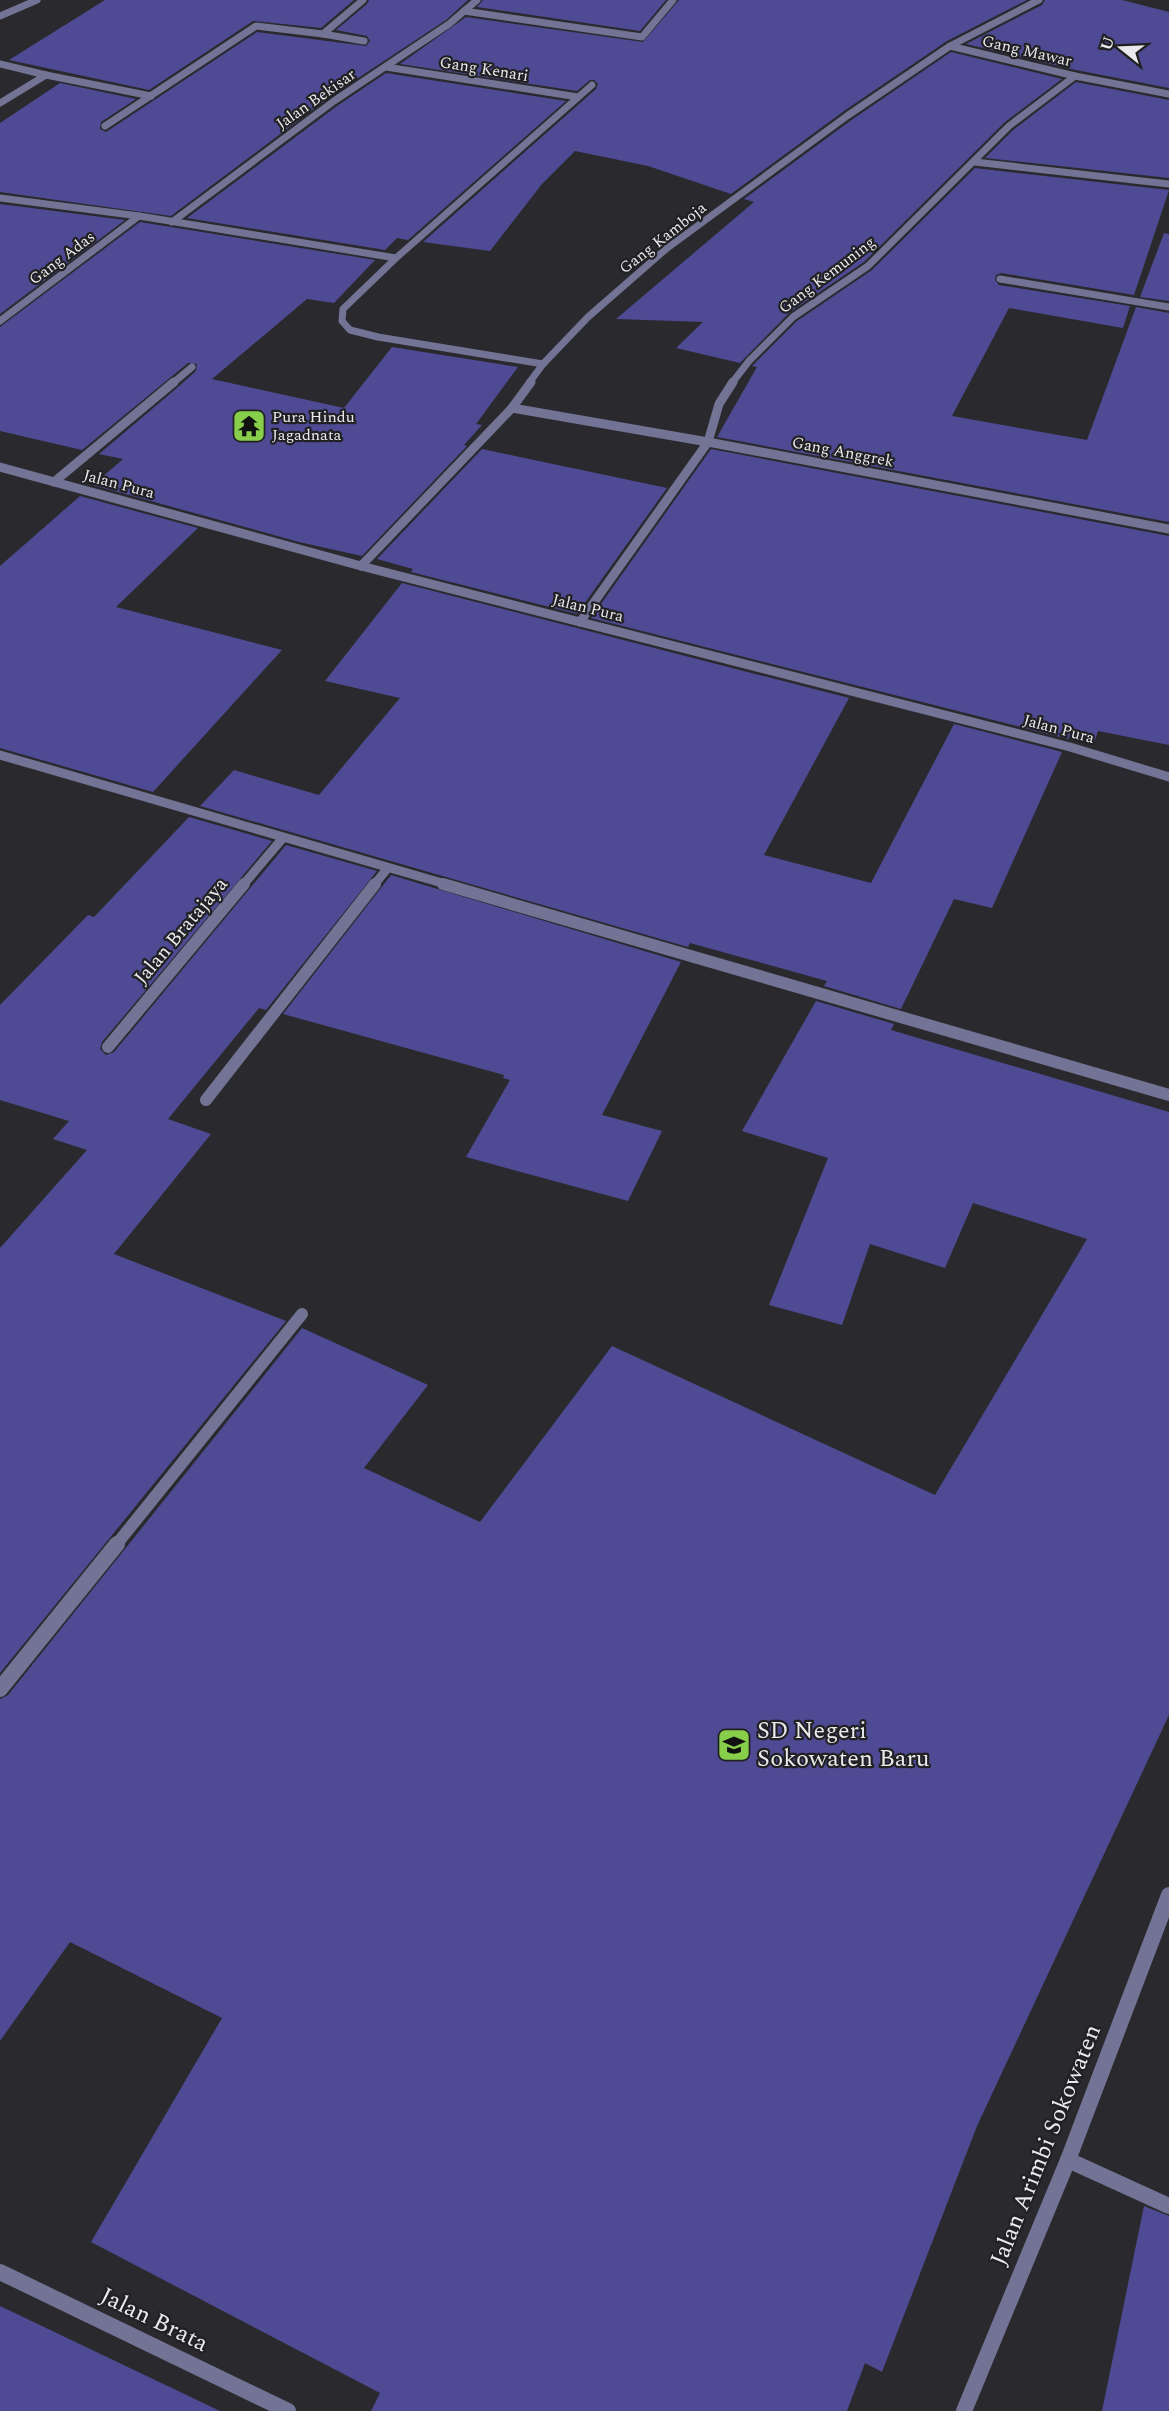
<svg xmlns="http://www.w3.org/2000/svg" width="1169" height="2411" font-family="Spectral,serif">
  <rect width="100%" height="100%" fill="#2a2a2e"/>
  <g fill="#4e4a93">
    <path d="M105,0H354L321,28L253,21L149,90L9,60Z"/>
    <path d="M369,0H468L446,20L331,96L171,216L0,192V123L60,83L136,99L101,122L100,129L106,132L257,32L366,46L370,41L367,36L336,30L367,4Z"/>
    <path d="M483,0H666L640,31L477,7Z"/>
    <path d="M679,0H1027L947,41L844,111L731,194L648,166L575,151L542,184L490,251L423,242L596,89L598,84L594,80H590L577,91L400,64L466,17L643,42Z"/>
    <path d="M1045,0H1122L1169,12V88L1076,70L966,44L1042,5Z"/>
    <path d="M951,52L1062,79L1005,122L864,262L790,312L740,363L676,348L703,322L616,319L754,202L744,199L850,121Z"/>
    <path d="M386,73L566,101L408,240L397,238L385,250L187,218L337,106Z"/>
    <path d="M1076,82L1169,100V178L985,158L1013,130Z"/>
    <path d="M975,168L1169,190L1134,295L1001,273L996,275L995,280L999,285L1130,306L1123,328L1009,308L952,416L1087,440L1136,307L1169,313V522L717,437L757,367L752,366L797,321L872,270Z"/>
    <path d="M0,204L125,220L0,314Z"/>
    <path d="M140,222L375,260L334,303L307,299L212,379L344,408L392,347L518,367L476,424L482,425L464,445L467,446L362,556L299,542L93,485L123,459L99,454L178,387L196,371L197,364L188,363L82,450L0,431V327Z"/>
    <path d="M1164,233L1169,234V301L1140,297Z"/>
    <path d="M482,449L667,488L577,614L411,572L413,569L377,559Z"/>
    <path d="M711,449L1169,536V745L1098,731L1094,743L1069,737L1068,739L591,618Z"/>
    <path d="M80,496L198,528L116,607L282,650L153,792L0,748V566Z"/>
    <path d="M402,583L849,698L764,855L871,883L954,724L1062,752L992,908L954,899L901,1009L824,986L827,981L690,943L688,947L200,806L234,770L319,795L400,698L325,681Z"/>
    <path d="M189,817L272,841L102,1042L100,1049L106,1055L114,1052L286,845L377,871L266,1010L259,1008L168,1119L211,1134L114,1254L286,1321L0,1673V1248L87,1150L53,1139L69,1121L0,1100V1005L88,915L94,917Z"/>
    <path d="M391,875L681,962L602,1115L662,1131L628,1201L466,1157L510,1080L503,1078L504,1075L283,1014Z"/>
    <path d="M816,1001L894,1024L891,1030L1169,1112V1715L977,2126L882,2372L865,2363L847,2411H371L380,2393L91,2242L222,2018L70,1942L0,2041V1699L8,1695L302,1328L428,1385L364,1468L480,1522L612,1346L935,1495L1087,1239L973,1203L945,1268L870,1244L842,1325L769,1305L828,1158L742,1131Z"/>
    <path d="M1144,2206L1169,2216V2411H1102Z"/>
    <path d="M0,2306L220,2411H0Z"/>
  </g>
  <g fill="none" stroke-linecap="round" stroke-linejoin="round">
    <g stroke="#727395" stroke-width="7">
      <path d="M386,67L578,97"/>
      <path d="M396,258L592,85"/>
    </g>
    <path stroke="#727395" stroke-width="9" d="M374,885L387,869"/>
    <path stroke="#727395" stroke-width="12" d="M206,1100L375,884"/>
    <g stroke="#727395" stroke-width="7">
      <path d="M464,11L642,37L673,0"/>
      <path d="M0,16L37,0"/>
      <path d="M323,34L364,41"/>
      <path d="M950,46L1075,76L1169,94"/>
      <path d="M0,64L46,75L0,103"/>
      <path d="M46,75L151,96"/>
      <path d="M105,126L256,26L323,34L363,0"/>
      <path d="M975,162L1169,184"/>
      <path d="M0,198L139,216L396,258L343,309L342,321L350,330L378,337L543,364"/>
      <path d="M172,222L334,101L449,24L477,0"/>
      <path d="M1000,279L1169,307"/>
      <path d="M0,321L139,216"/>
      <path d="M173,383L192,367"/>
      <path d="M529,383L543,364L588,317L666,249L847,116L950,46L1039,0"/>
      <path d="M732,383L749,361L793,317L868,266L1009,126L1075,76"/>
    </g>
    <g stroke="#727395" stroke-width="9">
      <path d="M512,408L708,442L1169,529"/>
      <path d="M0,467L361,566L1070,747L1169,777"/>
      <path d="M54,482L174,382"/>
      <path d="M361,566L512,408L531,382"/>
      <path d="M580,622L708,442L719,404L733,382"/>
      <path d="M0,755L449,885"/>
      <path d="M243,885L282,839"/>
    </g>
    <g stroke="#727395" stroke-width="12">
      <path d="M443,884L1169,1095"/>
      <path d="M108,1047L244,884"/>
      <path d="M116,1545L302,1314"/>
    </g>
    <g stroke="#727395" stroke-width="16">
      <path d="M0,1689L117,1544"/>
      <path d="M1068,2160L1169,2206"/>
      <path d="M0,2272L288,2411"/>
    </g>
    <path stroke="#727395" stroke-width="16" d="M964,2411L1068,2160L1169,1895"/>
  </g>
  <defs>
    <g id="temple-square" transform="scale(1.725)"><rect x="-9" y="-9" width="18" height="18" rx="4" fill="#87cf4a" stroke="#212124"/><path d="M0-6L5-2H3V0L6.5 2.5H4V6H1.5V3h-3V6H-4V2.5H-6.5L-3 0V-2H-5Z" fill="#111"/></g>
    <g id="school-square" transform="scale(1.725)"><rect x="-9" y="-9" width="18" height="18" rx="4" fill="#87cf4a" stroke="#212124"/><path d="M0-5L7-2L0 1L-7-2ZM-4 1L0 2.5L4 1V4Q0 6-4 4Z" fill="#111"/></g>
  </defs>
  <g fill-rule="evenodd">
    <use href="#temple-square" x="249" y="426"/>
    <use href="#school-square" x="734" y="1745"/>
  </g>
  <g text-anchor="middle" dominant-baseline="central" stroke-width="4.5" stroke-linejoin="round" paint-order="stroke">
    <g font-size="16" fill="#eaeaed" stroke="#212124">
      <text transform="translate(1027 51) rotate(13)">Gang Mawar</text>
      <text transform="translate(484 69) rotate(9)">Gang Kenari</text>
      <text transform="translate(316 99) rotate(-35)">Jalan Bekisar</text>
      <text transform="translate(663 238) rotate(-38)">Gang Kamboja</text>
      <text transform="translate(62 258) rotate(-37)">Gang Adas</text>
      <text transform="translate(827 275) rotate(-37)">Gang Kemuning</text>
      <text transform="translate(843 452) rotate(11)">Gang Anggrek</text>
      <text transform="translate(119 484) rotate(15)">Jalan Pura</text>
      <text transform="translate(588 608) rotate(14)">Jalan Pura</text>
      <text transform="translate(1059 729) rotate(15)">Jalan Pura</text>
    </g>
    <g font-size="16" fill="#eaeaed" stroke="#212124" text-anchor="start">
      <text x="272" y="417">Pura Hindu<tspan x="272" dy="18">Jagadnata</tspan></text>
    </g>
    <g font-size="20" fill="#eaeaed" stroke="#212124">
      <text transform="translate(181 931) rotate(-50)">Jalan Bratajaya</text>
    </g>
    <g font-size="24" fill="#eaeaed" stroke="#212124" text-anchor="start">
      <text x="757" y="1731">SD Negeri<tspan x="757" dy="28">Sokowaten Baru</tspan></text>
    </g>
    <g font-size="24" fill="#eaeaed" stroke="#212124">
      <text transform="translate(1046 2145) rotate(-68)">Jalan Arimbi Sokowaten</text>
      <text transform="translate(154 2320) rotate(26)">Jalan Brata</text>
    </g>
  </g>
  <g transform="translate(1121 48) rotate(288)" stroke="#212124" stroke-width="4.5" paint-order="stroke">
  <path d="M0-4.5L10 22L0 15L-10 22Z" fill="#eaeaed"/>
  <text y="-9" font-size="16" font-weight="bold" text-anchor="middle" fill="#eaeaed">U</text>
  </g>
</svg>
